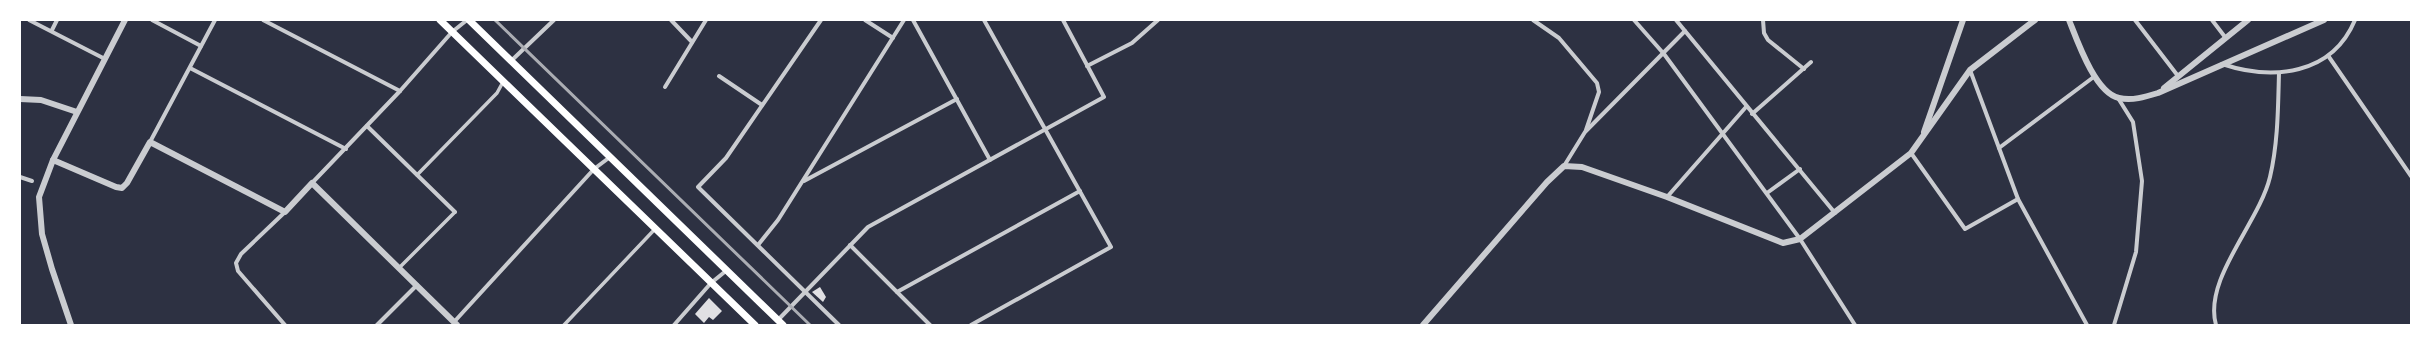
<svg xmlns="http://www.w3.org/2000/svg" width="2431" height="345" font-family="'Public Sans',sans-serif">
  <rect width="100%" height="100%" fill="#2d3142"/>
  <g fill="#e0e0e3">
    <path d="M820,287L826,297L823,302L812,292Z"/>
    <path d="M709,298L722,311L713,320L709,317L704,323L695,314Z"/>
  </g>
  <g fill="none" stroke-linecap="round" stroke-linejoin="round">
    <g stroke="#caccd0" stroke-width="3.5">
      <path d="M417,175L497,93L503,82"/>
      <path d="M399,268L455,212"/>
      <path d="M564,325L655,229"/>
    </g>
    <g stroke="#caccd0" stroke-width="4">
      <path d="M29,20L105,59"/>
      <path d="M152,20L201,46"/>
      <path d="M263,20L400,91"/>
      <path d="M671,20L692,42"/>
      <path d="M821,20L726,158L698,187L839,325"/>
      <path d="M865,20L893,38"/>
      <path d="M913,20L990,160"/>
      <path d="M1533,20L1559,38L1597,83L1599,92L1586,130"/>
      <path d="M1634,20L1664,54L1800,239L1855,325"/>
      <path d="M1676,20L1835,213"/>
      <path d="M1763,20L1764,33L1768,40L1804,69"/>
      <path d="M2135,20L2178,76"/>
      <path d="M2212,20L2225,37"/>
      <path d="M52,30L57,20"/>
      <path d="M2329,57L2411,176"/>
      <path d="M511,61L554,20"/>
      <path d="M2222,64C2273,81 2332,75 2355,20"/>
      <path d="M1087,66L1132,43L1158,20"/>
      <path d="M190,68L346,149"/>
      <path d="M1970,70L2018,199L2087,325"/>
      <path d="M719,76L762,105"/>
      <path d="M665,87L706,20"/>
      <path d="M1752,114L1811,62"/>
      <path d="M367,126L455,212"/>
      <path d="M150,142L215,20"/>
      <path d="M1999,148L2095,76"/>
      <path d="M1911,153L1965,229L2018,199"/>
      <path d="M1564,166L1585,132L1685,31"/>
      <path d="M20,177L32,181"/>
      <path d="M804,181L957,99"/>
      <path d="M312,183L400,91L452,32L467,20"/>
      <path d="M1767,193L1800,169"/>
      <path d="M1667,197L1746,107"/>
      <path d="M758,245L778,220L904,20"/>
      <path d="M850,245L930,325"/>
      <path d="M897,292L1080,191"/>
      <path d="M778,320L868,227L1104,97L1063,20"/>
      <path d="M454,322L594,169L610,157"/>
      <path d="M285,325L238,271L236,263L241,254L285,212"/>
      <path d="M377,325L417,285"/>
      <path d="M674,325L711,283L727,270"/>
      <path d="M971,325L1111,247L984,20"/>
      <path d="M2114,325L2136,252L2142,181L2133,122L2118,98"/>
      <path d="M2216,325C2203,279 2259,223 2270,177C2278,143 2278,108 2279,73"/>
    </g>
    <g stroke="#caccd0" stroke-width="6">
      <path d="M2069,20C2077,40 2095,93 2119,98C2132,101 2145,97 2158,93L2324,20"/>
      <path d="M2164,88L2248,20"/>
      <path d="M20,99L41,100L77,112"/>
      <path d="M1924,132L1963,20"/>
      <path d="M53,160L116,187L122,188L127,183L150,142L285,212L312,183L457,325"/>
      <path d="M71,325L52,269L42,234L39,197L53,160L125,20"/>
      <path d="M1423,325L1547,182L1564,166L1582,167L1667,197L1783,243L1800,239L1911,153L1970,70L2035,20"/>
    </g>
    <g stroke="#fff" stroke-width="7">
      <path d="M440,20L755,325"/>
      <path d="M469,20L783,325"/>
    </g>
    <path stroke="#abadb3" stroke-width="3" d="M495,20L810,325"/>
  </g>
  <rect width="2431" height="345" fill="none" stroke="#ffffff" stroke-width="42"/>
</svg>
